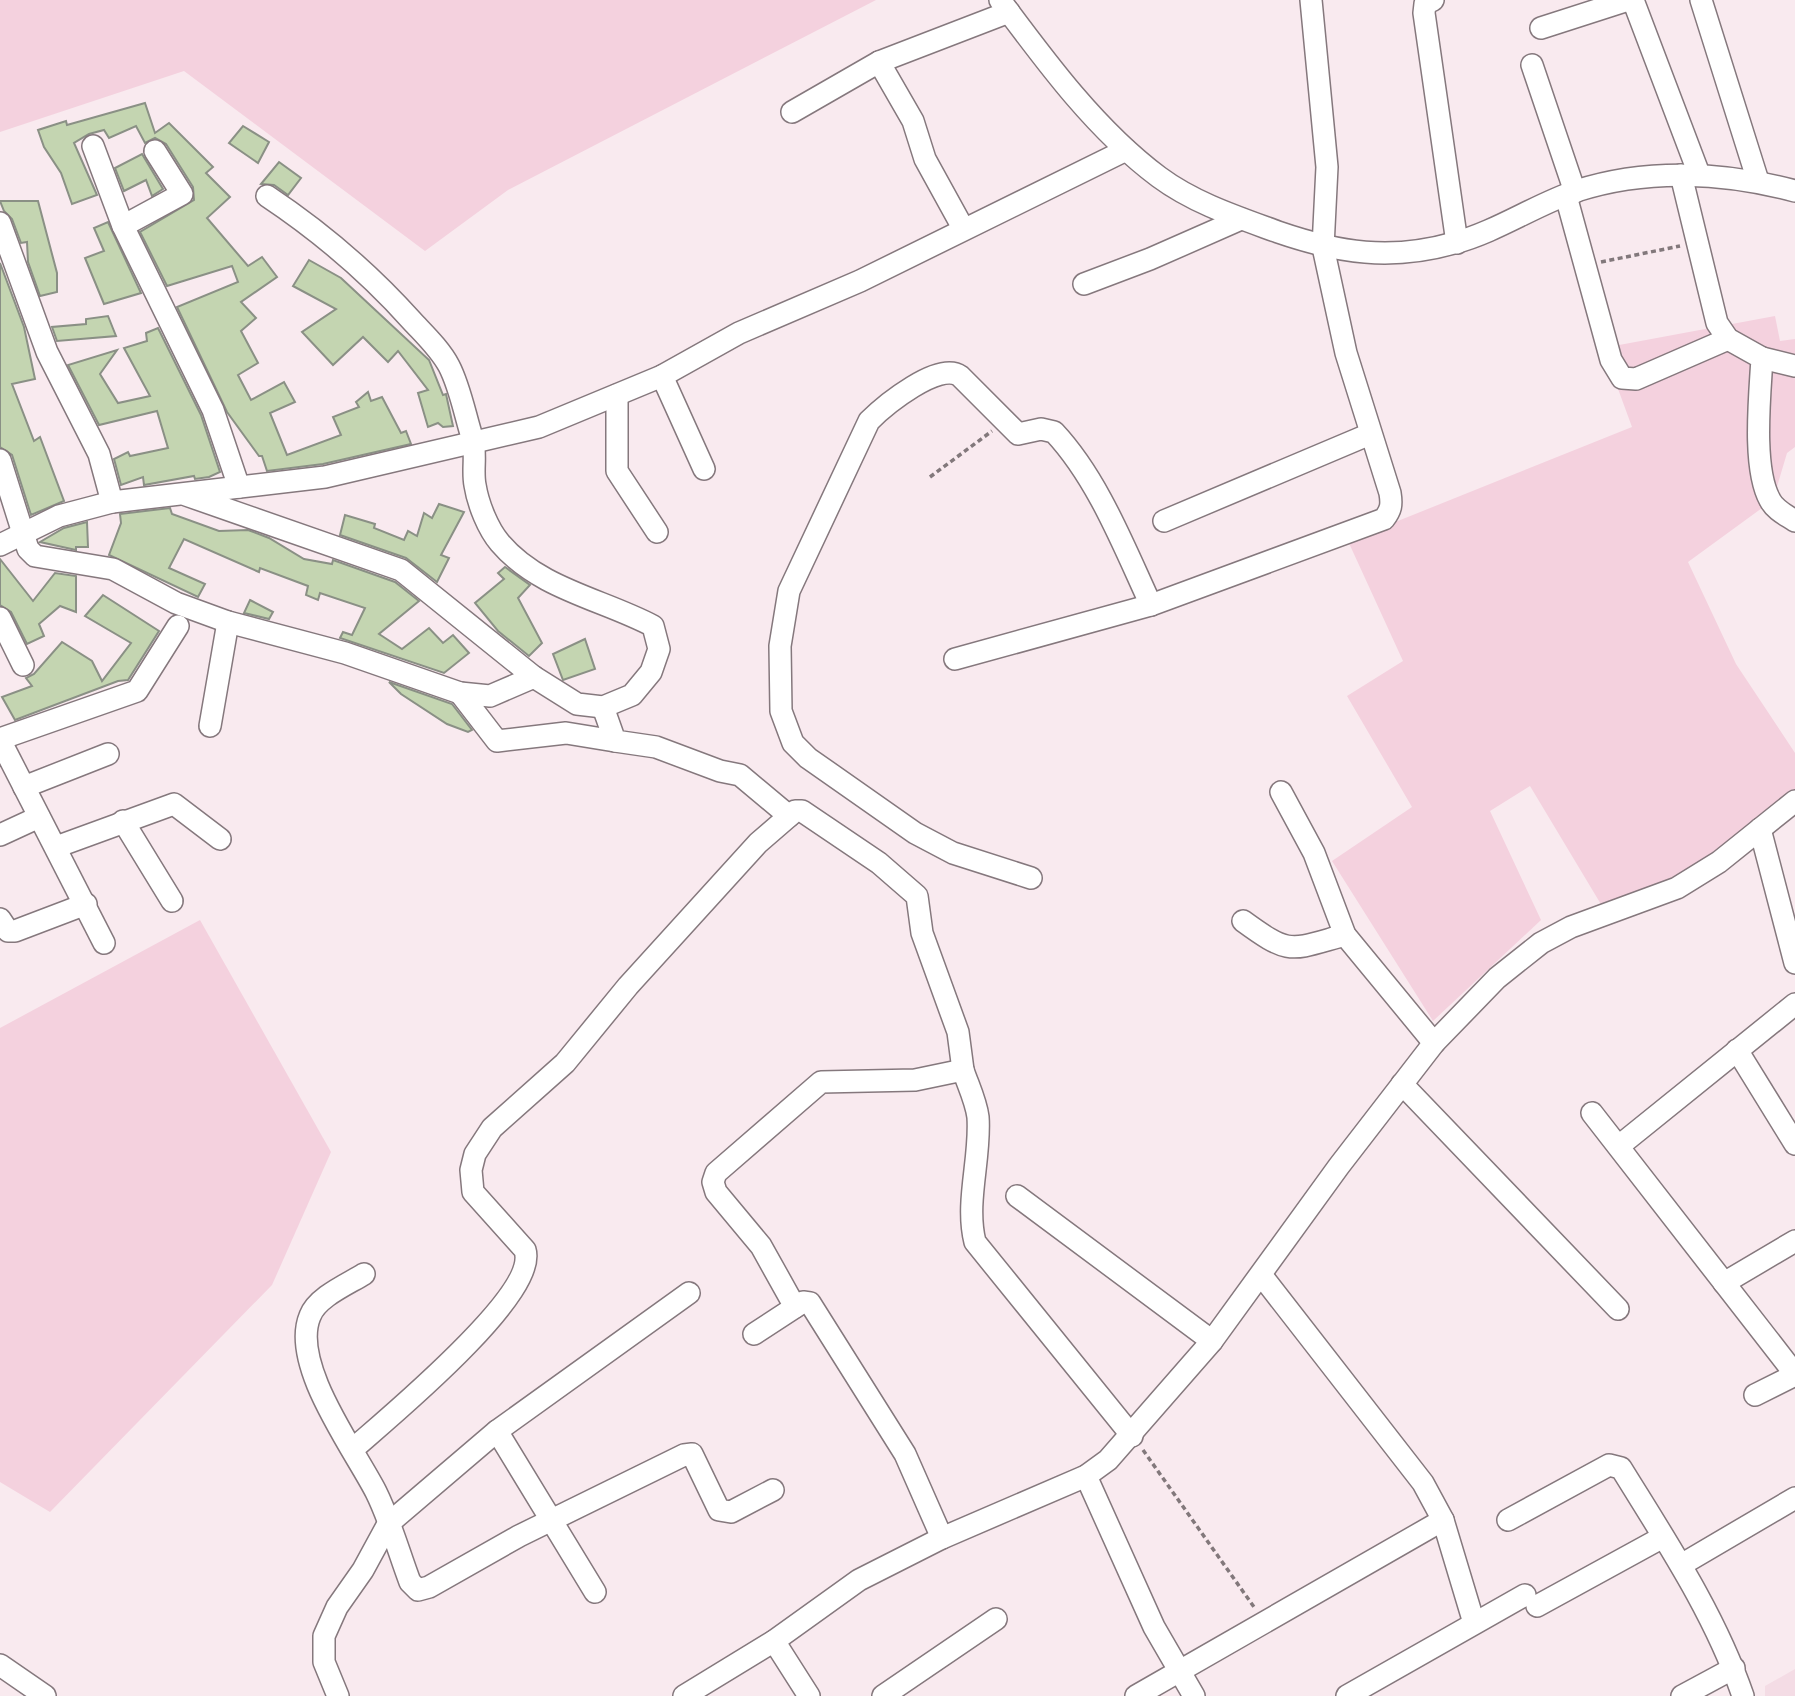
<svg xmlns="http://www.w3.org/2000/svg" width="1795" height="1696" font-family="'Alegreya Sans',sans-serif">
  <rect width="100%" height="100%" fill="#f9eaef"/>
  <path fill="#f4dce5" d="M1795,1669V1696H1765V1686Z"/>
  <g fill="#f4d1de">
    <path d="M0,0H876L508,190L425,251L184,71L0,132Z"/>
    <path d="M1775,316L1780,341L1795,339V447L1787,453L1773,500L1688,562L1736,664L1795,753V792L1696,864L1653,888L1602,906L1530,786L1490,811L1541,920L1433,1021L1332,861L1412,807L1347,696L1403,661L1348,541L1632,427L1603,348Z"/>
    <path d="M200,920L331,1152L272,1285L50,1512L0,1482V1028Z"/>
  </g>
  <g fill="#c4d5b1" stroke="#8a9085" stroke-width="2">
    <path d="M145,103L155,133L169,123L213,167L206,173L230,197L207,218L248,266L262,257L277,277L241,302L256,318L241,331L258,363L238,375L251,400L284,382L295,402L270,413L287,455L341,435L333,417L359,407L356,402L368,392L371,401L382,397L401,433L406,431L411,444L323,464L267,471L262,456H259L227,412L177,307L238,282L232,266L167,286L140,232L194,200L193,187L166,144L155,138L145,143L136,126L109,138L104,130L89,134L74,143L97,195L72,204L61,173L44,147L38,130L66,121L67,125Z"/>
    <path d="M243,126L269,142L258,163L229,143Z"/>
    <path d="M142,154L163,189L152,196L146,180L124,191L115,168Z"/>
    <path d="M279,162L301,178L288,195L274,185L261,184Z"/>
    <path d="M0,201H38L57,273V292L40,296L28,262L27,242L21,243L12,219L4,211Z"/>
    <path d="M108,222L141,293L104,304L85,258L104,251L94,228Z"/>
    <path d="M309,260L341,278L429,360L443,395L446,394L453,426L443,427L438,423L428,427L418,393L428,390L398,351L388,362L363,337L333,365L302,332L336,309L293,286Z"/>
    <path d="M0,263L24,327L35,379L12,384L34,441L40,437L64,501L31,515L12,455L0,447Z"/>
    <path d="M108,316L116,336L57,341L52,327L86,324V319Z"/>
    <path d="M158,328L201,415L220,472L209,477L195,479L194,476L144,485L143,477L121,485L114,459L128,452L130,456L168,448L157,411L99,425L68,365L117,350L100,374L118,403L150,396L124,348L147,341L146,333Z"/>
    <path d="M439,504L464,512L441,555L449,558L437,582L406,558L340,535L345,515L375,524L374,528L404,540L408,531L417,536L424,513L432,518Z"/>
    <path d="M170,508L172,514L219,531L248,530L269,538L304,559L332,564L333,560L395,582L419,601L379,634L402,649L429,628L443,643L453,635L469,653L444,673L340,638L343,632L352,635L365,608L320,593L318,600L306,595L308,586L260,568L259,572L184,539L169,568L205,584L198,597L109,555L121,523L120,514Z"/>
    <path d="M87,522L88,547H76V550L40,542L64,528Z"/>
    <path d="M0,559L33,601L55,573L76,576V612L60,606L39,624L44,636L27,644L11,612L0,605Z"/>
    <path d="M505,567L530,585L518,598L542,643L529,656L498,631L475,603L504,579L498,573Z"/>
    <path d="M103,595L159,631L128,680L118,681L15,720L2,697L32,686L26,678L34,674L62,642L92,661L102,681L131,643L85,616Z"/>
    <path d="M250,600L273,612L269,619L244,613Z"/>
    <path d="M585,639L595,669L563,680L553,654Z"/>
    <path d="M389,682L452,704L472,730L468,732L447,724L401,694Z"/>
  </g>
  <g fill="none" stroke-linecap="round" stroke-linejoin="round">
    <g stroke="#85787d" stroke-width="24">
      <g id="minor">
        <path d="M1000,0C1046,62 1096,130 1159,177C1194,203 1237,217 1278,232C1339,253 1391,261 1454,243C1496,232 1535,205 1576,191C1647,168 1724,172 1795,191"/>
        <path d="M1433,0L1425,4L1424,13L1457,243"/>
        <path d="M1633,0L1699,174"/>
        <path d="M1701,0L1758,181"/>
        <path d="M1541,28L1628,0"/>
        <path d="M879,62L913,121L925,159L963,228"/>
        <path d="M1532,65L1575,192"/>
        <path d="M792,112L879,62L1009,12"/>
        <path d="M93,146L123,226L213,410L239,487"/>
        <path d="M1681,175L1717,323L1728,339L1762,358C1760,394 1752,468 1770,500C1775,510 1786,515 1795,521"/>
        <path d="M1566,196L1611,360L1622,378L1636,379L1728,339"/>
        <path d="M0,223L47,352L99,454L112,502"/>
        <path d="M123,226L182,194L155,151"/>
        <path d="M1084,284L1150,259L1241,219"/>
        <path d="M1762,358L1795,366"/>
        <path d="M662,376L704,469"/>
        <path d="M617,395V471L657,532"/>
        <path d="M0,460L28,549L35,556L113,569L176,603L228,622L345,653L460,693L490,696L534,677"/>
        <path d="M186,495L401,570L534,677L577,704L603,707L632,695L651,672L659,649L653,626C602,599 539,589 500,543C488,529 478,504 475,485C472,470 477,453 472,437C465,415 460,387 449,366C440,349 425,335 412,321C369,273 321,232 267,196"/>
        <path d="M1164,521L1370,434"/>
        <path d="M0,545L59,516L112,502L325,477L539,427L662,376L739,333L860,281L1126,150"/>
        <path d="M0,618L23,665"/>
        <path d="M955,659L1151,605L1384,519C1391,510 1392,505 1390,493L1346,353L1323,247L1327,167L1311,0"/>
        <path d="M460,693L497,741L566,733L615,741"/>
        <path d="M603,707L615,741L656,747L720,771L740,775L789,816"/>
        <path d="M210,726L228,622"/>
        <path d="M0,739L137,691L178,626"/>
        <path d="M0,740L104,943"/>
        <path d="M24,787L108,754"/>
        <path d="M1281,792L1314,853L1345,935L1434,1043"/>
        <path d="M123,821L172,901"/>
        <path d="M1760,829L1795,963"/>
        <path d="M0,835L39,817"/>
        <path d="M56,847L174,804L220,839"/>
        <path d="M1031,878L953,853L915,833L808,758L793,743L781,711L780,646L789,591L869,421C885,405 939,361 960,376L1018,434L1041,429L1054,432C1098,479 1124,547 1151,605"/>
        <path d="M0,919L8,931H15L86,904"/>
        <path d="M1243,921C1291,956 1290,950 1345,935"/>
        <path d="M1737,1050L1795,1144"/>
        <path d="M1402,1084L1618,1309"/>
        <path d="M1592,1113L1795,1374"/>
        <path d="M1619,1146L1795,1004"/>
        <path d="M1017,1196L1212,1341"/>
        <path d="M364,1274C348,1284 317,1297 310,1316C290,1364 354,1449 376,1492C390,1520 399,1553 410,1582L418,1590L429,1587L519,1536L684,1455L692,1454L719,1510L731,1512L773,1490"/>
        <path d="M1262,1276L1423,1483L1443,1520L1474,1623"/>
        <path d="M1724,1283L1795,1241"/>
        <path d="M795,1307L761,1246L716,1192L713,1182L716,1173L821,1082L915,1080L963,1070C968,1085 976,1101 978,1117C981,1158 965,1202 975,1242L1132,1436"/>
        <path d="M754,1334L803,1302L810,1303L905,1454L942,1538"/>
        <path d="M1755,1395L1795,1375"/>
        <path d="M497,1431L595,1592"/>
        <path d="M353,1449C386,1420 539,1294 525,1250L473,1192L471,1170L475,1154L492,1128L565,1063L628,986L758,843L795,811H802L879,863L917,896L922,933L958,1032L963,1070"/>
        <path d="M1086,1476L1154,1627L1194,1696"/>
        <path d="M1508,1520L1609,1465L1621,1468C1666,1541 1715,1614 1743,1696"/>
        <path d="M1681,1565L1795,1498"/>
        <path d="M1537,1606L1663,1537"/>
        <path d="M774,1641L809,1696"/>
        <path d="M0,1665L45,1696"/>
        <path d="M338,1696L324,1662V1636L337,1607L363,1570L388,1524L497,1431L689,1293"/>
        <path d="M684,1696L774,1641L859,1580L942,1538L1086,1476L1108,1460L1212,1341L1339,1166L1434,1043L1497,978L1541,943L1571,927L1677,888L1719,862L1795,801"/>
        <path d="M883,1696L996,1619"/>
        <path d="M1136,1696L1443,1520"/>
        <path d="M1347,1696L1525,1595"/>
        <path d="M1682,1696L1734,1668"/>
      </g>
    </g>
    <g stroke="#82787b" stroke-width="3.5" stroke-dasharray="5 3.5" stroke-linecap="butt">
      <path d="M1601,262L1680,246"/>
      <path d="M930,477L992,431"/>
      <path d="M1143,1450L1254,1607"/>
    </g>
    <use href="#minor" stroke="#fff" stroke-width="21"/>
  </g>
</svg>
